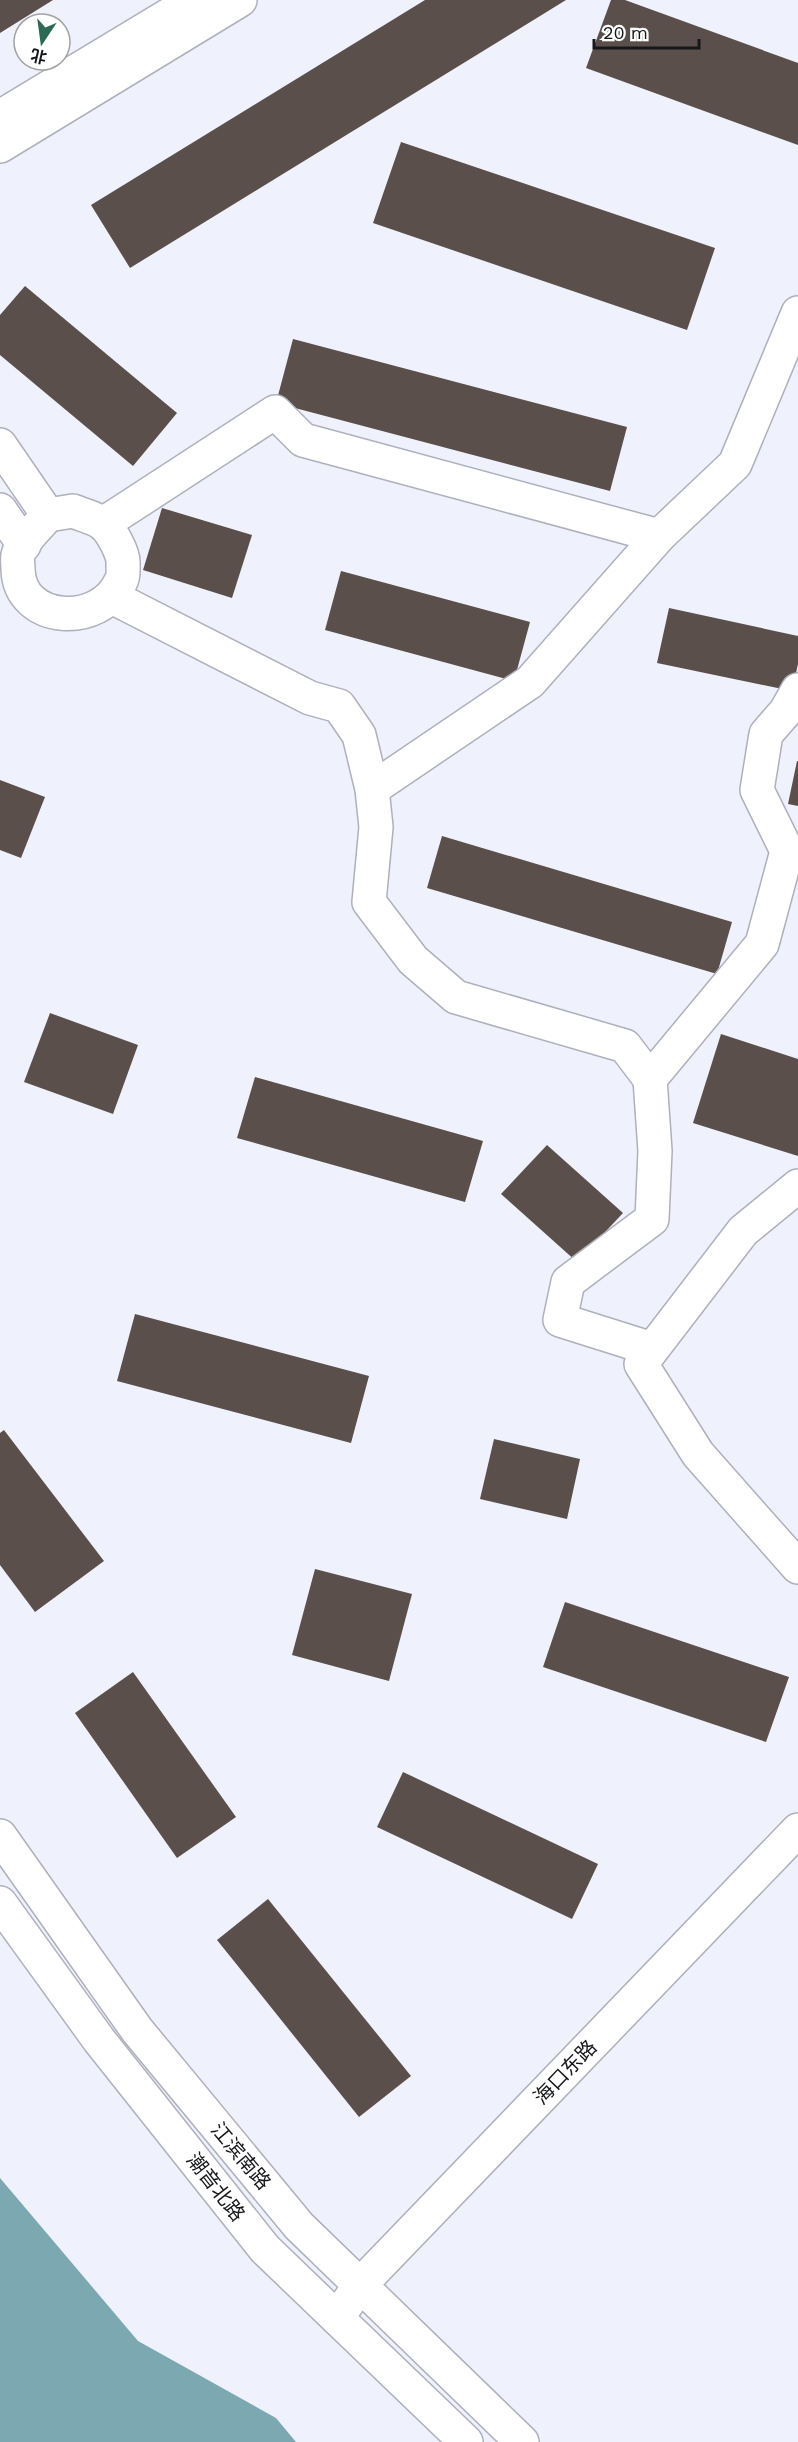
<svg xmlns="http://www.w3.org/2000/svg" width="798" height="2442" font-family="'Work Sans','Noto Sans SC',sans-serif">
  <rect width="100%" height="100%" fill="#eff2fd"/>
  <path fill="#7ba8b1" d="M0,2178L138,2341L276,2418L296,2442H0Z"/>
  <g fill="#5a4f4b">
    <path d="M0,0H53L0,33Z"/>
    <path d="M425,0H566L130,268L91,205Z"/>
    <path d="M611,0H625L798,63V145L586,68Z"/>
    <path d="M401,142L715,248L687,330L373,223Z"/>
    <path d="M25,286L177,413L133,466L0,355V315Z"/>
    <path d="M293,339L627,427L610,491L276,403Z"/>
    <path d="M162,508L252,535L232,598L143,570Z"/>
    <path d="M341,571L530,622L514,681L325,630Z"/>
    <path d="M669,608L798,636V664L792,691L657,663Z"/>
    <path d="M797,761H798V806L788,804Z"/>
    <path d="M0,780L45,797L21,858L0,850Z"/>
    <path d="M442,836L732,922L717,974L427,888Z"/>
    <path d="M50,1013L138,1045L113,1114L24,1082Z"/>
    <path d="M721,1034L798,1059V1156L693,1123Z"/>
    <path d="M255,1077L483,1141L465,1202L237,1138Z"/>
    <path d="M547,1145L623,1213L577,1262L501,1194Z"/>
    <path d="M135,1314L369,1376L351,1443L117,1381Z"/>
    <path d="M4,1430L104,1561L35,1612L0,1565V1433Z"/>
    <path d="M494,1439L580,1459L567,1519L480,1499Z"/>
    <path d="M315,1569L412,1594L389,1681L292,1655Z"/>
    <path d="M565,1602L789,1677L766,1742L543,1667Z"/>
    <path d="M133,1672L236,1817L177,1858L75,1713Z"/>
    <path d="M403,1772L598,1864L572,1919L377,1827Z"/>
    <path d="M268,1899L411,2076L359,2117L217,1940Z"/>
  </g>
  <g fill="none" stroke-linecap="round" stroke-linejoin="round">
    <g stroke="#aeb0bb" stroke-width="36">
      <g id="minor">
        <path d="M0,117L194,0"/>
        <path d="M0,146L240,0"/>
        <path d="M0,445L48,515"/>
        <path d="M0,510L24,545"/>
        <path d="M73,511C82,515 96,518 103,524C111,530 124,554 123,563C123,569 124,576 121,581C101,628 19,624 18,569C18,565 17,559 18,555C22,540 38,527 48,515Z"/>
        <path d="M103,524L275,412L303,440L659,536L735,464L798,313"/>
        <path d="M112,597L310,698L339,706L359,735L372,789L376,827L369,902L413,960L456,997L625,1046L650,1079"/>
        <path d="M372,789L530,682L659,536"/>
        <path d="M798,1186L743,1231L641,1364L698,1454L798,1567"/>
        <path d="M652,1349L560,1320L568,1282L652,1219L655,1151L650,1079L762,944L787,851L757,790L766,734L786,711L798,690"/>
        <path d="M337,2318L360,2285L798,1830"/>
      </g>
    </g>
    <g stroke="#aeb0bb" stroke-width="36">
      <g id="major">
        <path d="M0,1836L137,2030L299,2226L522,2442"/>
        <path d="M0,1903L99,2040L265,2249L466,2442"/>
      </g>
    </g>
    <use href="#minor" stroke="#fff" stroke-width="33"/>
    <use href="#major" stroke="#fff" stroke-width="33"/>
  </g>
  <g text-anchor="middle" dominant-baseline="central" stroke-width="6" stroke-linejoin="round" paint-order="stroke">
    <g font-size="20" fill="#16171b" stroke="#fff">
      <text transform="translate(565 2072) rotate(-46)">海口东路</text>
      <text transform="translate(241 2156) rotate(50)">江滨南路</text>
      <text transform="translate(216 2187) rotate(52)">潮音北路</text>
    </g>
  </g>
  <g transform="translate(42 42) rotate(193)"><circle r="28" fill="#ffffff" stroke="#a2a2a4" stroke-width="1.5"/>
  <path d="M0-4.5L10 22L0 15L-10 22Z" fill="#2c6954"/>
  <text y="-9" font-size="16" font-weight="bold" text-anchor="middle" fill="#16171b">北</text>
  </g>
  <path d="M594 39v9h105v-9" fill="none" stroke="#16171b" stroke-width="3"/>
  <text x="603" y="39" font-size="18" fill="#16171b" stroke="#ffffff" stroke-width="4.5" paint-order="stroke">20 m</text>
</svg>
